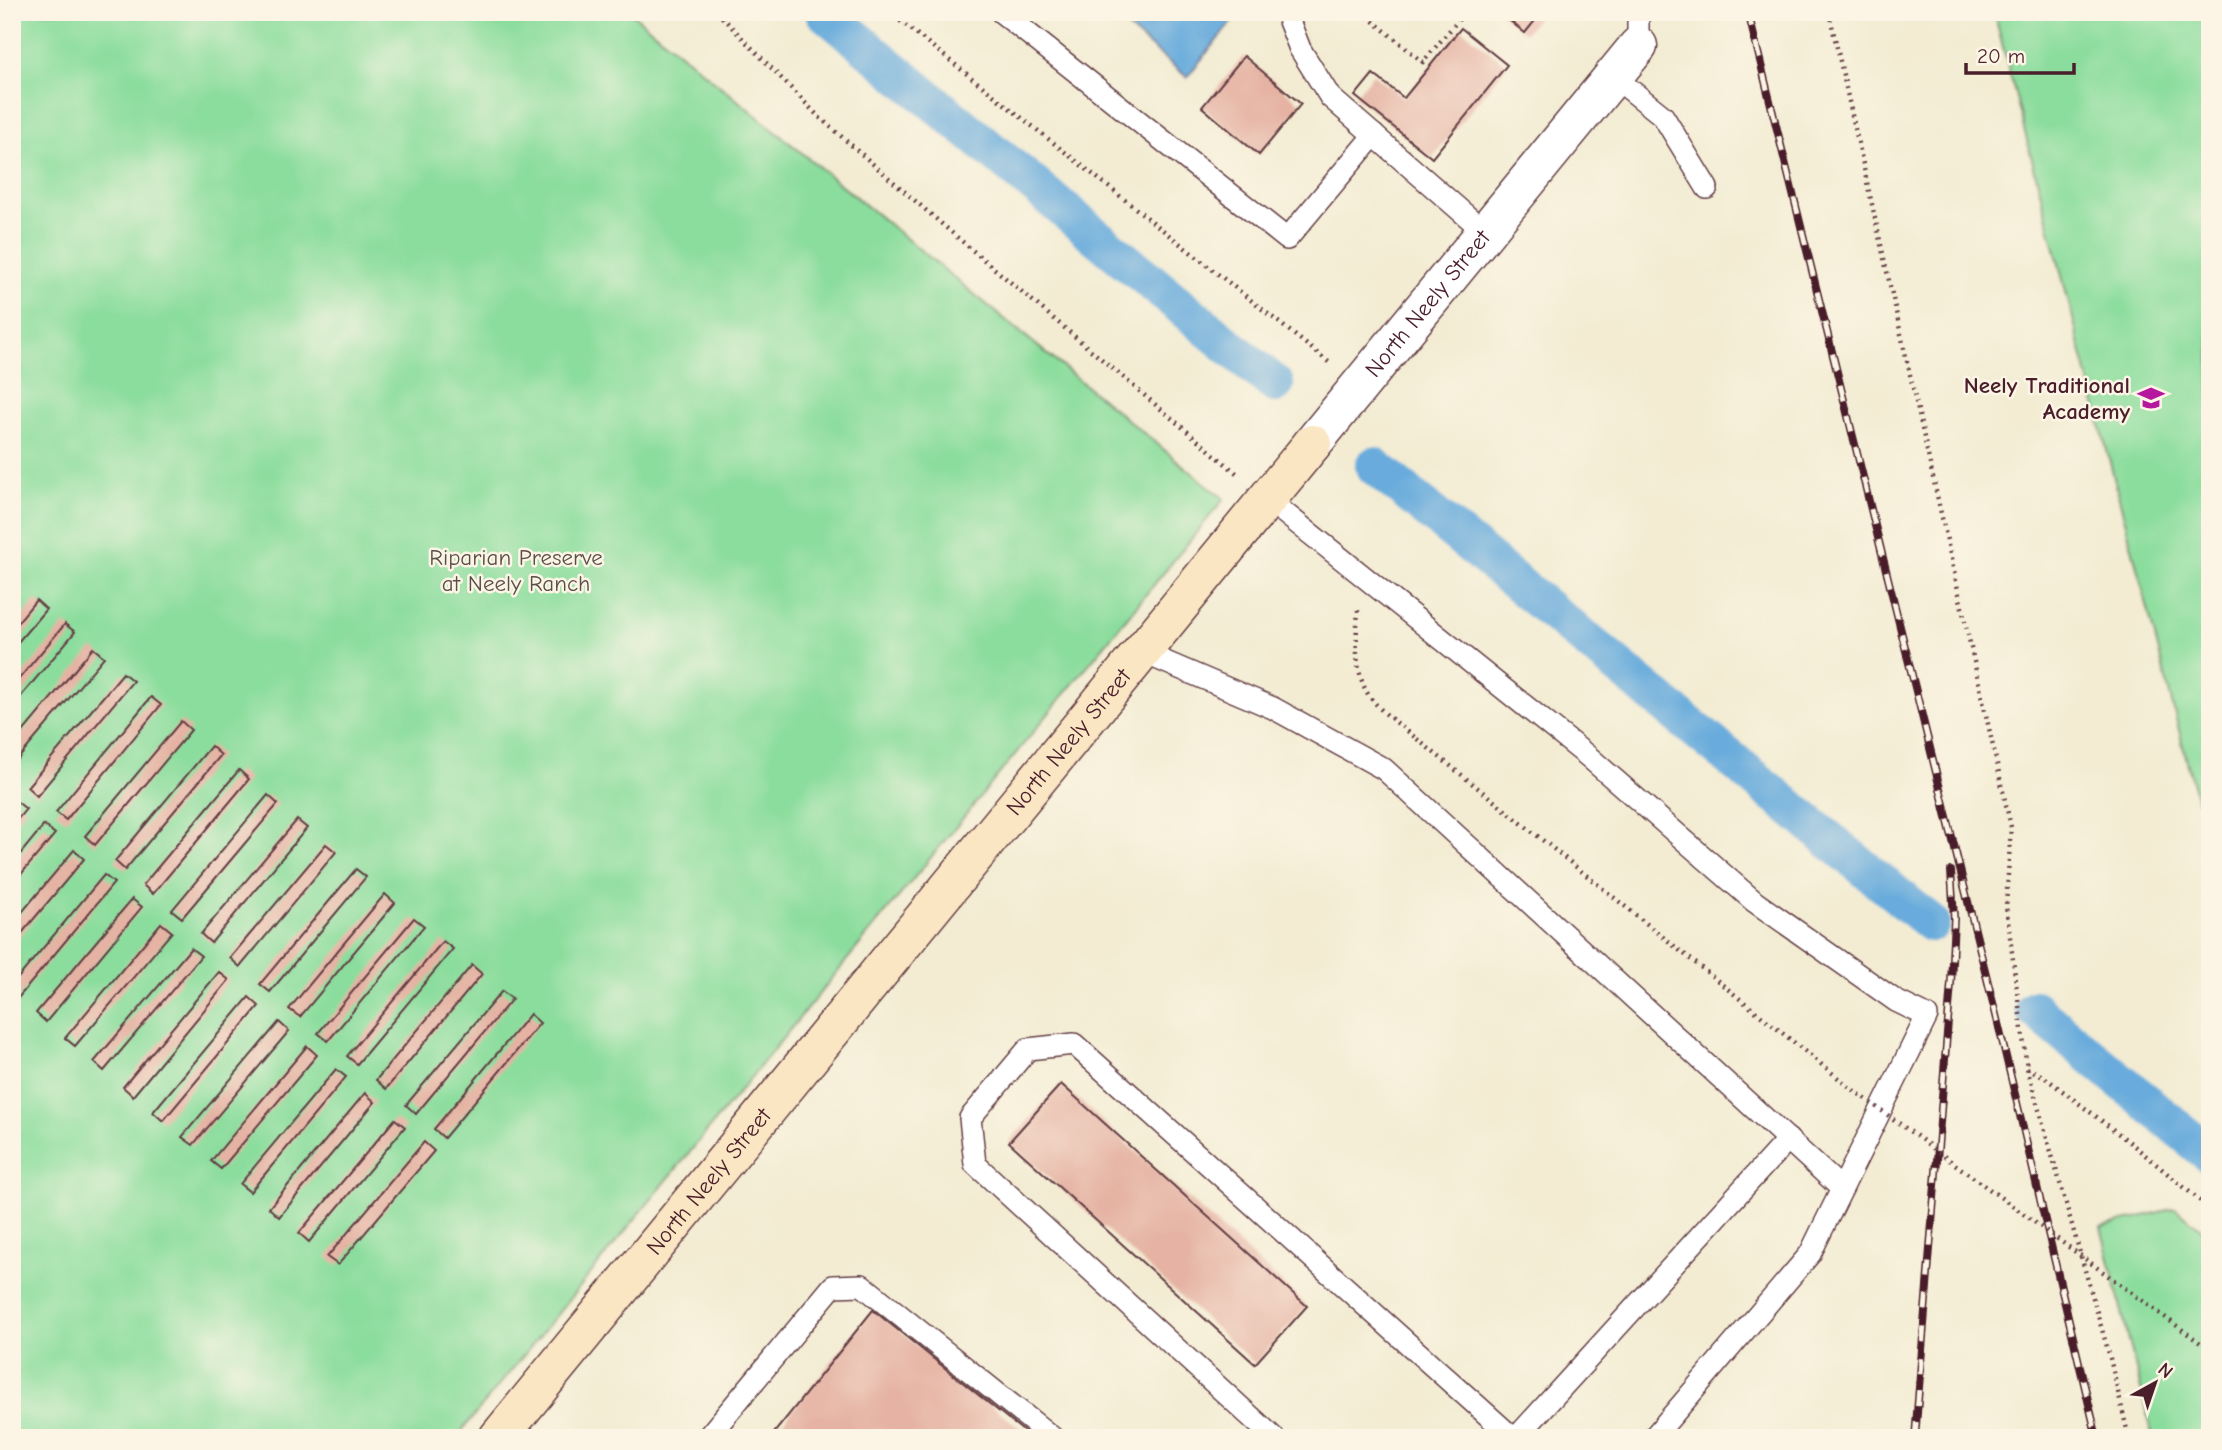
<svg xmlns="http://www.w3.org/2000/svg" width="2222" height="1450" font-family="'Comic Neue',sans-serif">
  <rect width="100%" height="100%" fill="#fcf5e5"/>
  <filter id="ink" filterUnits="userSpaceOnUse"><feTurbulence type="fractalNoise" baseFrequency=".0143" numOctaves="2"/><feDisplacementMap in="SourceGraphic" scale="14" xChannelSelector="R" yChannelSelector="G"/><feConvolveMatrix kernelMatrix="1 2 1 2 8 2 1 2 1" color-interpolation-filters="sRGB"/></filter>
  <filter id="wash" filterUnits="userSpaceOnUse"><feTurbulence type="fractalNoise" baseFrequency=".00686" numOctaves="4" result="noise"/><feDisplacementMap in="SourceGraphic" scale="28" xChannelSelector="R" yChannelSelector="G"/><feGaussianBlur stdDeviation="1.57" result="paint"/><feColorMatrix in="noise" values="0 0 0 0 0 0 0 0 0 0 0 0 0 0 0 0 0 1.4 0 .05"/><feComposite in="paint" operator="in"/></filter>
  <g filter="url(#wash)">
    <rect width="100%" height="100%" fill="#f3ecd3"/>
    <g fill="#8bdd9d" stroke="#6a7e64" stroke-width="2">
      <path d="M12,12H630L1224,499L456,1438H12Z"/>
      <path d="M1994,12H2210V784L2197,800Z"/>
      <path d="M2175,1208L2210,1236V1438H2153L2101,1227Z"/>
    </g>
    <path fill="#67abdc" stroke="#586584" stroke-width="2" d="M1109,12H1240L1187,77Z"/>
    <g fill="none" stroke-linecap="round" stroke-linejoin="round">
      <g stroke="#67abdc" stroke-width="38">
        <path d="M824,12L1275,384"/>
        <path d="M1374,466L1931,923"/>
        <path d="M2034,1009L2210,1155"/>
      </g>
    </g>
    <g id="blocks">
      <g fill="#e5b2a3">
        <path d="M1499,12H1542L1525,33Z"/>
        <path d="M1461,28L1507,65L1432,158L1355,96L1373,74L1404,98Z"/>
        <path d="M1244,56L1301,104L1259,155L1202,107Z"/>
        <path d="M36,600L46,609L12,649V629Z"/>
        <path d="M65,624L75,632L12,707V687Z"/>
        <path d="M93,648L104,657L12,766V745Z"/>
        <path d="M123,673L133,681L37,796L27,787Z"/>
        <path d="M151,697L161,705L66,820L56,812Z"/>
        <path d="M181,721L191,730L95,845L85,836Z"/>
        <path d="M211,746L221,755L125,870L115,861Z"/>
        <path d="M239,770L249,779L153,894L143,885Z"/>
        <path d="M268,795L278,804L182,918L172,910Z"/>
        <path d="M16,801L26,809L12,826V805Z"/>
        <path d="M297,820L307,828L211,943L201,934Z"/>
        <path d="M44,825L55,834L12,885V864Z"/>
        <path d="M326,844L336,852L240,967L230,958Z"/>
        <path d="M74,850L84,859L12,945V924Z"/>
        <path d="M356,869L366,877L270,992L260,984Z"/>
        <path d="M104,875L114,883L18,998L12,993V985Z"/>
        <path d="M385,894L395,903L300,1017L289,1009Z"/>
        <path d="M132,899L142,907L46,1022L36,1013Z"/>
        <path d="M414,918L424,926L328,1041L318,1033Z"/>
        <path d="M161,923L172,932L75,1046L65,1038Z"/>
        <path d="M443,941L453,949L357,1064L347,1056Z"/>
        <path d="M191,948L201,956L104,1071L94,1062Z"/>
        <path d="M472,965L482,974L386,1089L376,1080Z"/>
        <path d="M219,972L229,980L133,1096L123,1087Z"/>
        <path d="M502,991L512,999L416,1114L406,1105Z"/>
        <path d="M249,997L259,1006L163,1121L153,1112Z"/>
        <path d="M530,1014L540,1023L444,1138L434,1129Z"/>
        <path d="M279,1022L289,1031L193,1145L182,1137Z"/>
        <path d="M307,1046L317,1055L221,1169L211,1161Z"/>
        <path d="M336,1069L346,1077L250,1192L240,1184Z"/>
        <path d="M1061,1084L1307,1306L1255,1364L1009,1142Z"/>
        <path d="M365,1093L375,1102L279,1217L269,1208Z"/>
        <path d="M395,1119L405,1127L309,1242L299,1233Z"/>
        <path d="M424,1142L434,1151L338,1265L327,1257Z"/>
        <path d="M873,1310L1032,1438H770Z"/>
      </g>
    </g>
  </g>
  <g filter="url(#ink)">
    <use href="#blocks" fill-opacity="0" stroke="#633e44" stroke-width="2"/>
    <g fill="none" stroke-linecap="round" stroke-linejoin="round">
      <g stroke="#633e44" stroke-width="24">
        <g id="lane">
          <path d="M1001,12L1287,239L1374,135"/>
          <path d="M1294,12L1289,21L1300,49L1330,97L1485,232"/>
          <path d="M1638,46V12"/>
          <path d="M1613,76L1663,116L1707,188"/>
          <path d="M1267,499L1590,758L1755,902L1896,1001L1927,1016L1810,1254L1653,1438"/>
          <path d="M1142,652L1273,708L1384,769L1842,1189"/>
          <path d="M707,1438L833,1286L862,1285L1053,1438"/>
          <path d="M1274,1438L975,1164L970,1118L1028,1049L1074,1044L1513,1438"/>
          <path d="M1516,1438L1788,1139"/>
        </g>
      </g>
      <g stroke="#633e44" stroke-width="41">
        <g id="street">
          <path id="s1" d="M1312,444L1638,46"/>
        </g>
      </g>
      <g stroke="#633e44" stroke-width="41">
        <g id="secondary">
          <path id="s2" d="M498,1438L1312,444"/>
        </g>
      </g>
      <g stroke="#633e44" stroke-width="4.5" stroke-dasharray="2 5" stroke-linecap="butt">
        <path d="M717,12L819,117L951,232L1240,476"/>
        <path d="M889,12L1331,364"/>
        <path d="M1362,12L1423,62L1465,12"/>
        <path d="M1829,12L2011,827L2006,906L2027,1068L2109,1354L2129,1438"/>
        <path d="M1358,610C1356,639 1353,679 1374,702C1386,716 1403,727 1417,739"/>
        <path d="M2027,1068L2043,1076L2132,1144L2210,1209"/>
      </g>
      <use href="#lane" stroke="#fff" stroke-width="21"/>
      <use href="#street" stroke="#fff" stroke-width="38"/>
      <use href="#secondary" stroke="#fbe6c4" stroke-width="38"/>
      <g stroke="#4a1f2b" stroke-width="8">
        <g id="rail">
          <path d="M1748,12L1997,1019L2097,1438"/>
          <path d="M1915,1438L1951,983L1954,918L1951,871"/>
        </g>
      </g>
      <use href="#rail" stroke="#fcf5e5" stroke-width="5" stroke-dasharray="16" stroke-linecap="butt"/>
      <path stroke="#633e44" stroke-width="4.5" stroke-dasharray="2 5" stroke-linecap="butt" d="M1417,739L1852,1089L2210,1350"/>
    </g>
  </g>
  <defs>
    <g id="school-bare" transform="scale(2.1)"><path d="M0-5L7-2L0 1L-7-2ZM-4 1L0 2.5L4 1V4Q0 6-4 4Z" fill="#b5179e" stroke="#fcf5e5" stroke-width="2.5" paint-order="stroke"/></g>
  </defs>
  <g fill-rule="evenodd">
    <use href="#school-bare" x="2151" y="398"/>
  </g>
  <g text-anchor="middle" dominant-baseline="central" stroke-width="5" stroke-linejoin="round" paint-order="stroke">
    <g font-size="23" fill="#4a1f2b" stroke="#fcf5e5">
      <text stroke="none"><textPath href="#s1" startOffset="182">North Neely Street</textPath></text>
      <text stroke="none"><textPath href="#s2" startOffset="900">North Neely Street</textPath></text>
      <text stroke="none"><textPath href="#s2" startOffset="332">North Neely Street</textPath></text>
    </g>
    <g font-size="23" font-weight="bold" fill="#4a1f2b" stroke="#fcf5e5" text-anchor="end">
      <text x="2130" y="385">Neely Traditional<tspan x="2130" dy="26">Academy</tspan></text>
    </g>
    <g font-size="23" fill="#5a4e48" stroke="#fcf5e5">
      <text x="516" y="557">Riparian Preserve<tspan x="516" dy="26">at Neely Ranch</tspan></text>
    </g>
  </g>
  <rect width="2222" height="1450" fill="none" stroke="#fcf5e5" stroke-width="42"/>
  <g transform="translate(2155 1383) rotate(40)" stroke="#fcf5e5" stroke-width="5" paint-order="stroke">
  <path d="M0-5L12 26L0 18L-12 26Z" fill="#4a1f2b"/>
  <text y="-10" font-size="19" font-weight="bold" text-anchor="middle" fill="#4a1f2b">N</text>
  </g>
  <path d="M1966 63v10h108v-10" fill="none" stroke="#4a1f2b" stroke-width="3.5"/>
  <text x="1977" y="63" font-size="21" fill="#4a1f2b" stroke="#fcf5e5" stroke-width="5" paint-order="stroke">20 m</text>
</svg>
